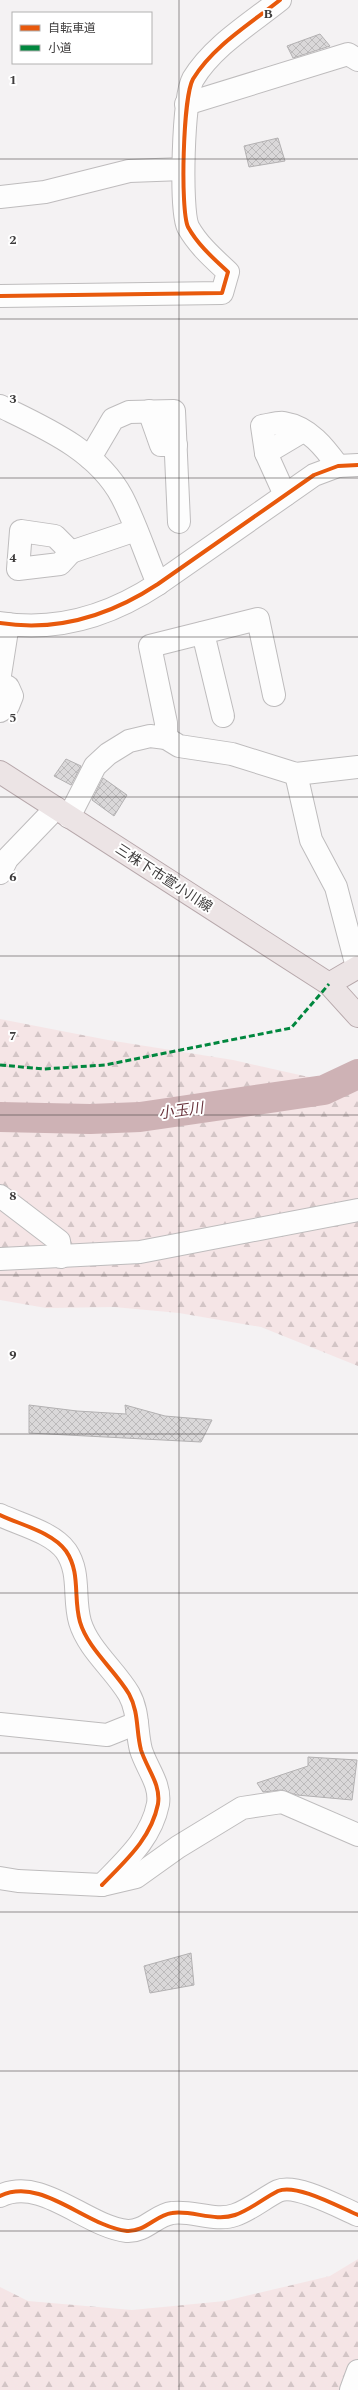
<svg xmlns="http://www.w3.org/2000/svg" width="358" height="2390" font-family="Spectral,'Noto Sans JP',serif">
  <defs>
    <pattern id="forest-firs" width="22" height="20" patternUnits="userSpaceOnUse"><rect width="22" height="20" fill="#f5e5e6"/><path d="M5 1l3.5 6h-7zM16 11l3.5 6h-7z" fill="#d3c5c6"/></pattern>
    <pattern id="building-cross-hatch" width="8" height="8" patternUnits="userSpaceOnUse"><rect width="8" height="8" fill="#dad8d9"/><path d="M0 0l8 8M0 8l8-8" fill="none" stroke="#bcbabb"/></pattern>
  </defs>
  <rect width="100%" height="100%" fill="#f4f2f3"/>
  <g fill="url(#forest-firs)">
    <path d="M0,1019L108,1040L233,1060L358,1088V1366L261,1327L179,1313L114,1307L46,1308L0,1300Z"/>
    <path d="M358,2259V2390H0V2287L28,2301L132,2310L225,2301L330,2276Z"/>
  </g>
  <g fill="none" stroke-linecap="round" stroke-linejoin="round">
    <path stroke="#ceb2b5" stroke-width="30" d="M0,1117L90,1119L140,1117L324,1090L358,1074"/>
  </g>
  <g fill="url(#building-cross-hatch)" stroke="#b3b1b2">
    <path d="M320,34L330,46L293,58L287,46Z"/>
    <path d="M278,138L285,161L249,167L244,146Z"/>
    <path d="M66,759L81,766L71,785L54,776Z"/>
    <path d="M103,778L127,795L114,816L92,800Z"/>
    <path d="M29,1405L77,1411L126,1414L125,1405L165,1416L212,1420L201,1442L29,1433Z"/>
    <path d="M308,1757L357,1760L352,1800L297,1795L281,1790L263,1792L257,1783L308,1766Z"/>
    <path d="M191,1953L194,1985L150,1993L144,1966Z"/>
  </g>
  <g fill="none" stroke-linecap="round" stroke-linejoin="round">
    <g stroke="#bebcbd" stroke-width="24">
      <g id="minor">
        <path d="M186,104L348,54L358,60"/>
        <path d="M0,197L45,192L129,171L183,169"/>
        <path d="M0,296L222,293L228,272C213,258 198,245 188,227C180,209 183,97 193,79C213,46 250,24 280,0"/>
        <path d="M0,406C45,428 97,450 122,497C136,524 146,556 158,584"/>
        <path d="M149,411L161,445H176"/>
        <path d="M266,453L303,431"/>
        <path d="M90,458L113,419L129,412L174,411L179,522"/>
        <path d="M285,495L266,453L262,426C269,425 278,422 284,423C309,427 325,448 338,466"/>
        <path d="M21,531L55,536L71,552L60,564L18,569Z"/>
        <path d="M71,552L136,530"/>
        <path d="M0,623C57,632 111,615 158,584L314,475L338,466L358,465"/>
        <path d="M203,633L223,716"/>
        <path d="M0,675L8,624"/>
        <path d="M0,683L8,687L12,696L8,706L0,711"/>
        <path d="M166,738V723L150,646L258,619L274,695"/>
        <path d="M296,774L311,840L336,887L357,967"/>
        <path d="M69,817L95,766L108,754L129,741L150,736L166,738L179,746L232,754L296,774L358,767"/>
        <path d="M0,873L7,859L56,808"/>
        <path d="M0,1196L59,1241L61,1257"/>
        <path d="M0,1259L140,1252L358,1210"/>
        <path d="M0,1515C21,1525 52,1532 66,1551C81,1573 73,1598 80,1622C88,1649 115,1670 129,1694C139,1712 136,1731 141,1750C147,1769 161,1784 158,1804C151,1839 125,1861 102,1885"/>
        <path d="M0,1724L107,1735L137,1723"/>
        <path d="M0,1878L18,1881L102,1885L136,1877L178,1847L242,1808L282,1802L358,1835"/>
        <path d="M0,2196C42,2176 85,2226 127,2231C145,2232 156,2215 172,2213C192,2210 215,2222 235,2215C250,2210 264,2198 278,2191C296,2183 339,2207 358,2215"/>
        <path d="M351,2390L358,2371"/>
      </g>
    </g>
    <g stroke="#b7a8ab" stroke-width="24">
      <g id="major">
        <path d="M0,772L329,984L358,1016"/>
        <path d="M329,984L358,967"/>
      </g>
    </g>
    <use href="#minor" stroke="#fdfdfd" stroke-width="22"/>
    <use href="#major" stroke="#ece4e5" stroke-width="22"/>
    <path stroke="#00873e" stroke-width="3" stroke-dasharray="6 3" stroke-linecap="butt" d="M0,1065L44,1069L105,1065L291,1028L329,984"/>
    <g stroke="#fff" stroke-width="6">
      <g id="cycleway">
        <path d="M0,296L222,293L228,272C213,258 198,245 188,227C180,209 183,97 193,79C213,46 250,24 280,0"/>
        <path d="M0,623C57,632 111,615 158,584L314,475L338,466L358,465"/>
        <path d="M0,1515C21,1525 52,1532 66,1551C81,1573 73,1598 80,1622C88,1649 115,1670 129,1694C139,1712 136,1731 141,1750C147,1769 161,1784 158,1804C151,1839 125,1861 102,1885"/>
        <path d="M0,2196C42,2176 85,2226 127,2231C145,2232 156,2215 172,2213C192,2210 215,2222 235,2215C250,2210 264,2198 278,2191C296,2183 339,2207 358,2215"/>
      </g>
    </g>
    <use href="#cycleway" stroke="#e8590c" stroke-width="4"/>
  </g>
  <path fill="none" stroke="#3e3c3c" stroke-width="1" stroke-opacity="0.55" d="M179,0V2390M0,159H358M0,319H358M0,478H358M0,637H358M0,797H358M0,956H358M0,1115H358M0,1275H358M0,1434H358M0,1593H358M0,1753H358M0,1912H358M0,2071H358M0,2231H358"/>
  <g text-anchor="middle" dominant-baseline="central" stroke-width="4" stroke-linejoin="round" paint-order="stroke">
    <g font-size="14" fill="#3e3c3c" stroke="#fff">
      <text transform="translate(164 878) rotate(33)">三株下市萱小川線</text>
    </g>
    <g font-size="15" font-style="italic" fill="#6a353d" stroke="#fff">
      <text transform="translate(181 1111) rotate(-8)">小玉川</text>
    </g>
  </g>
  <g font-size="13" text-anchor="middle" font-weight="bold" fill="#3e3c3c" stroke="#fff" stroke-width="4" stroke-linejoin="round" paint-order="stroke">
    <text x="268" y="18">B</text>
    <text x="13" y="84">1</text>
    <text x="13" y="244">2</text>
    <text x="13" y="403">3</text>
    <text x="13" y="562">4</text>
    <text x="13" y="722">5</text>
    <text x="13" y="881">6</text>
    <text x="13" y="1040">7</text>
    <text x="13" y="1200">8</text>
    <text x="13" y="1359">9</text>
  </g>
  <rect x="12" y="12" width="140" height="52" fill="#ffffff" stroke="#b2b1b1"/>
  <rect x="20" y="25" width="20" height="6" fill="#e8590c" stroke="#b2b1b1"/>
  <text x="48" y="32" font-size="12" fill="#3e3c3c">自転車道</text>
  <rect x="20" y="45" width="20" height="6" fill="#00873e" stroke="#b2b1b1"/>
  <text x="48" y="52" font-size="12" fill="#3e3c3c">小道</text>
</svg>
